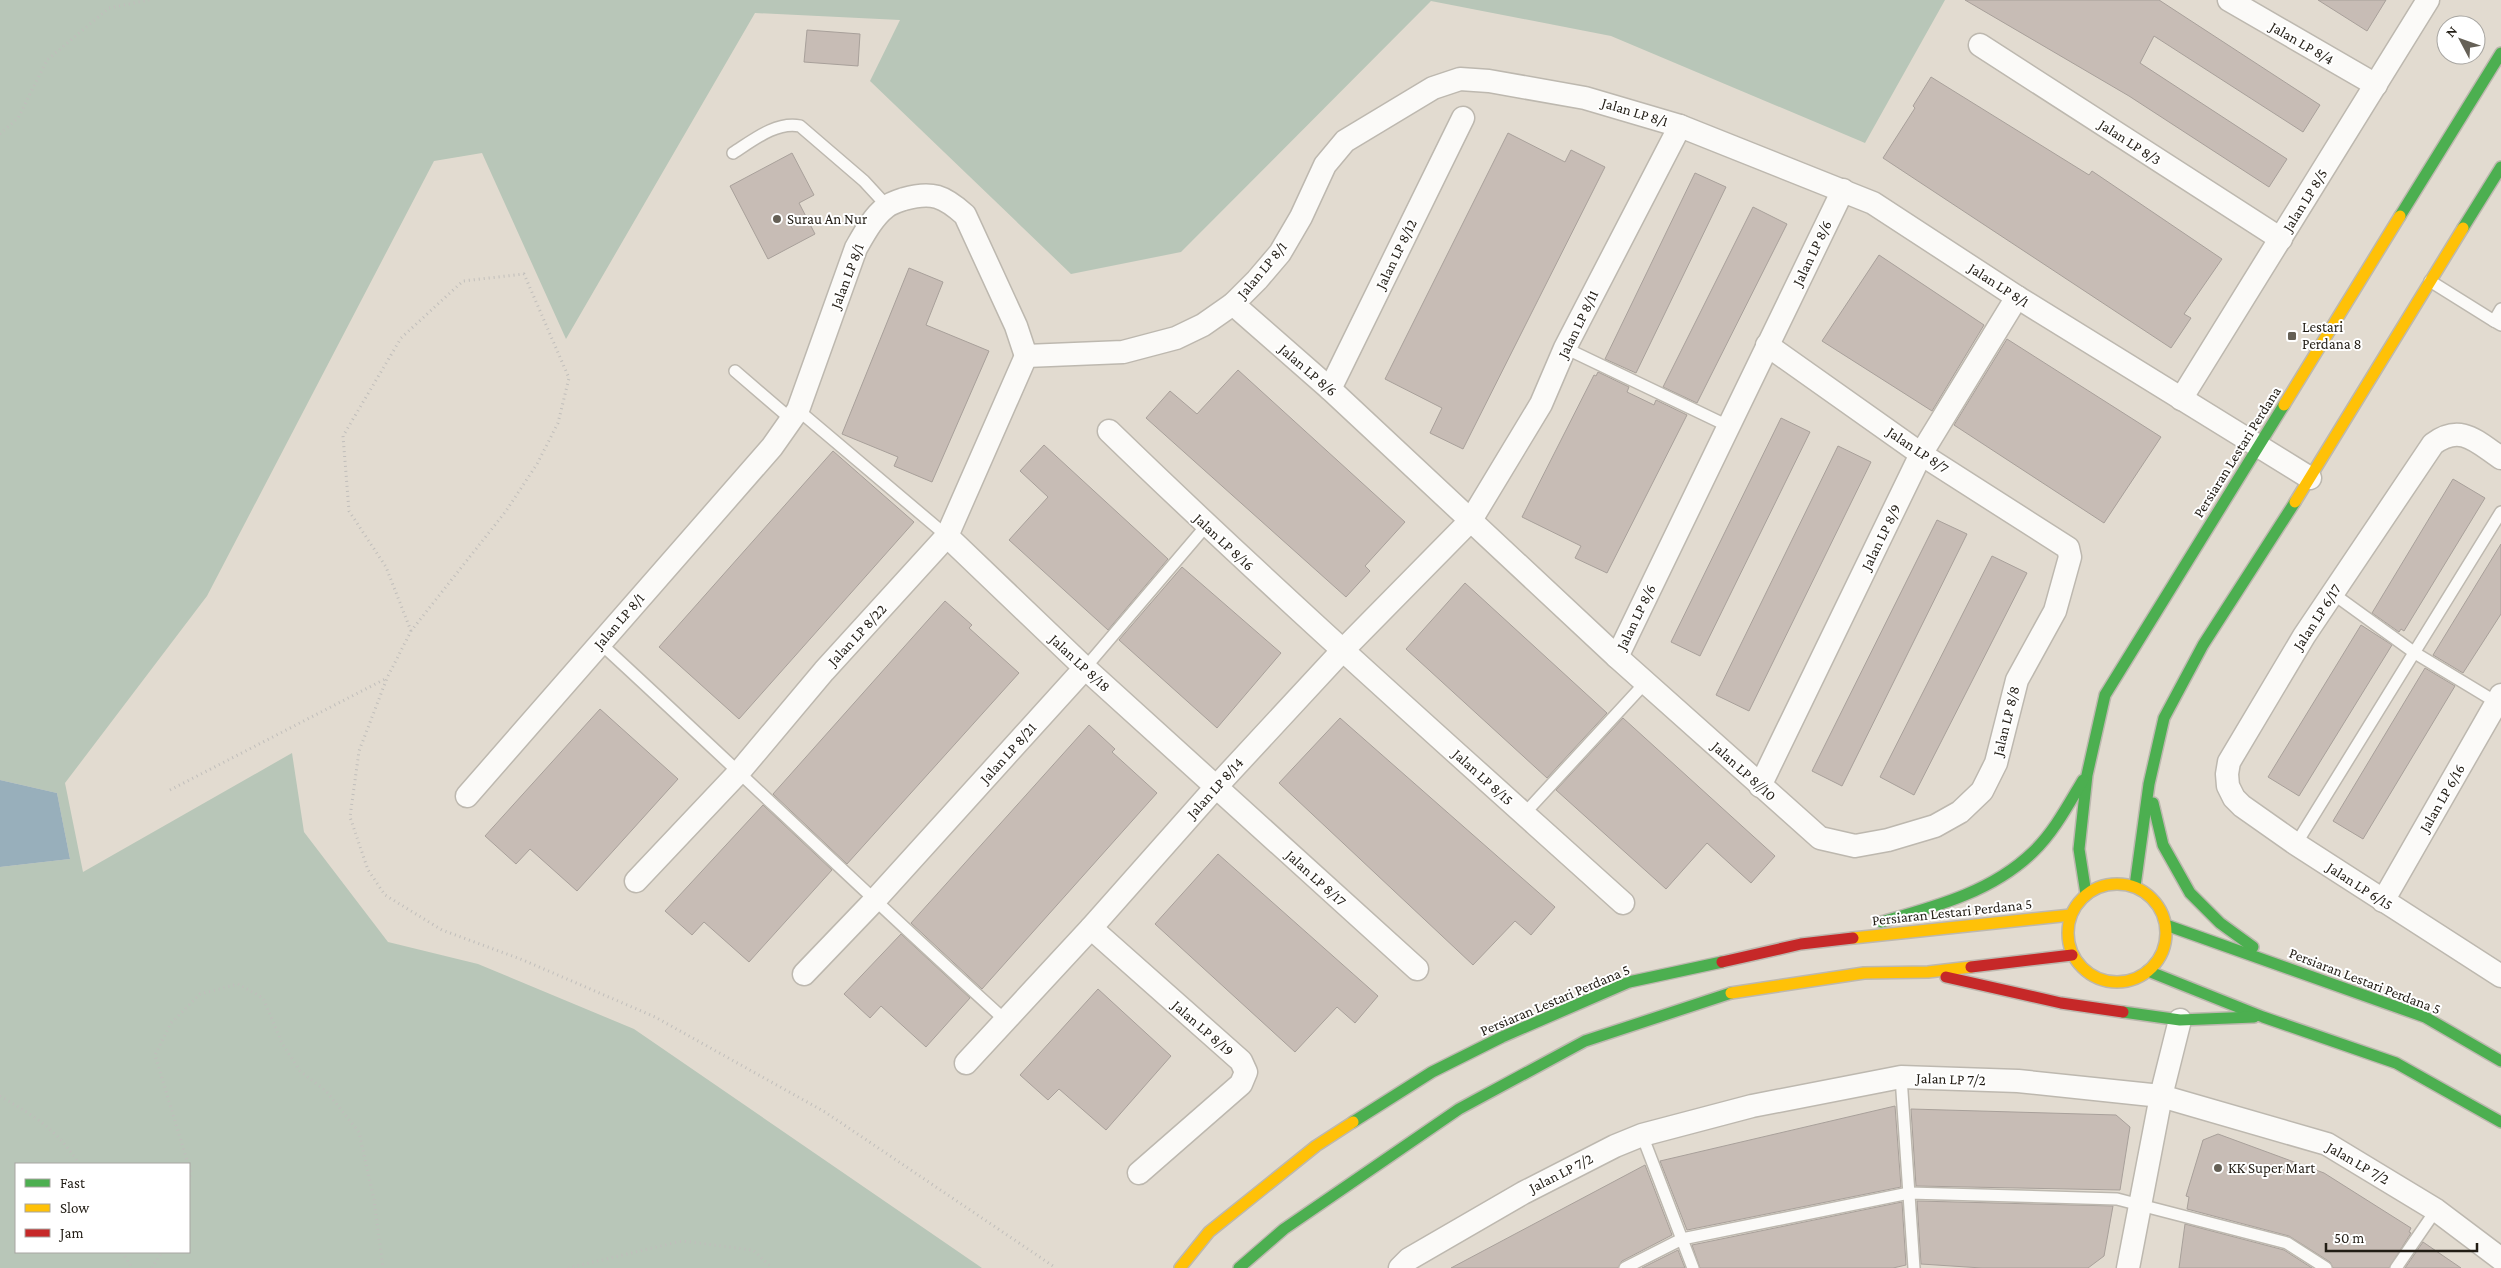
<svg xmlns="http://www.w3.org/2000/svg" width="2501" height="1268" font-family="'Crimson Pro',serif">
  <rect width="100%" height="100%" fill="#e2dbd0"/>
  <path fill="#b8c6b8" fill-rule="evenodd" d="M0,0H1945L1865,143L1611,36L1431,1L1181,252L1071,274L870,81L900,20L755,13L566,339L482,153L434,161L207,596L65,783L83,872L292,753L304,832L388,942L478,964L634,1029L982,1268H0V867L70,859L57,793L0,780ZM16,1164H189V1252H16Z"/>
  <path fill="#98afbb" d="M0,780L57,793L70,859L0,867Z"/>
  <g fill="#c7bcb5" stroke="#a8a09a">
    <path d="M1965,0H2159L2320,105L2303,132L2154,36L2140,63L2287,159L2269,187L2129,96Z"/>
    <path d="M2318,0H2386L2367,31Z"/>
    <path d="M807,30L860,34L858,66L804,62Z"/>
    <path d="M1931,77L2089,175L2092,171L2222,259L2184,314L2191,318L2171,348L1883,158L1915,108L1913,106Z"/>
    <path d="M1508,133L1565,162L1571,150L1605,167L1463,449L1430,433L1442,408L1385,379Z"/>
    <path d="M792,153L814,195L799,203L815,234L768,259L730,186Z"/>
    <path d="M1695,173L1726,187L1636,373L1605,359Z"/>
    <path d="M1753,207L1787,224L1697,403L1663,387Z"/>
    <path d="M1879,255L1984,325L1932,411L1822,341Z"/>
    <path d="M909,268L943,282L926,325L989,351L932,482L894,466L898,457L842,434Z"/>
    <path d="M2007,339L2161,437L2104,523L1954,425Z"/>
    <path d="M1238,370L1405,522L1365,566L1370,571L1346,597L1146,418L1170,391L1197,414Z"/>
    <path d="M1598,372L1629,387L1627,392L1654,405L1656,400L1687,415L1607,573L1575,558L1581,546L1522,517L1594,375L1596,376Z"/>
    <path d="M1781,418L1810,432L1700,656L1671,642Z"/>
    <path d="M1044,445L1168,559L1108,630L1009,540L1048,497L1020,471Z"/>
    <path d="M1838,446L1871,462L1749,711L1716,695Z"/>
    <path d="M833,451L914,522L739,719L659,647Z"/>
    <path d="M2453,479L2485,498L2404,631L2401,629L2399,632L2372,613Z"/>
    <path d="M1937,520L1967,534L1842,786L1812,771Z"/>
    <path d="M2501,544V614L2463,673L2433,655Z"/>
    <path d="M1992,556L2027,573L1914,795L1880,777Z"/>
    <path d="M1182,567L1281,653L1217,728L1119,640Z"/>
    <path d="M1465,583L1607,713L1547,778L1406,649Z"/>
    <path d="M945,601L972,625L969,628L1019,673L847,864L773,794Z"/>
    <path d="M2361,625L2392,645L2299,796L2268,777Z"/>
    <path d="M2425,668L2455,686L2363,839L2333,821Z"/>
    <path d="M600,709L678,779L577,891L530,849L516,864L485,836Z"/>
    <path d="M1340,718L1555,907L1531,935L1515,921L1473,965L1279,783Z"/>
    <path d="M1623,718L1775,856L1751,883L1707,843L1666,889L1556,790Z"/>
    <path d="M1089,725L1115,749L1112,752L1157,793L982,989L911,923Z"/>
    <path d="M763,805L832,870L749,962L704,922L692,935L665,911Z"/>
    <path d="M1218,854L1378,996L1355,1023L1337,1007L1295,1052L1155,924Z"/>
    <path d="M901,934L970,998L926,1047L881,1006L870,1018L844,994Z"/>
    <path d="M1098,989L1171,1056L1106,1130L1059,1089L1048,1100L1020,1075Z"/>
    <path d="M1895,1106L1901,1187L1687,1230L1660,1161Z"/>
    <path d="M1911,1109L2116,1115L2130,1127L2120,1190L1916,1186Z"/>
    <path d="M2218,1134L2324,1173L2411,1228L2409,1232L2411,1233L2389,1268H2333L2330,1262L2289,1236L2187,1209L2189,1197L2186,1196L2203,1140Z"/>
    <path d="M1645,1165L1672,1235L1622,1261L1618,1268H1451Z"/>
    <path d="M1917,1201L2113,1206L2104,1256L2088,1268H1982L1921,1264Z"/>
    <path d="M1902,1202L1906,1265L1893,1268H1700L1692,1245Z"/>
    <path d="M2185,1224L2284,1250L2312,1268H2179Z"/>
    <path d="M2423,1242L2461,1268H2405Z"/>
    <path d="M1678,1250L1685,1268H1642Z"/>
  </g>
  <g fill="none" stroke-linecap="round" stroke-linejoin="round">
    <g stroke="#bdb8af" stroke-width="14">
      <g id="lane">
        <path d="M733,153C752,141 776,121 800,126L864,181L887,206"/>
        <path d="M2430,281L2494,321"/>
        <path d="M2501,309L2494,321L2501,325"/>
        <path d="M1565,348L1728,426"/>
        <path d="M735,371L792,420"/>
        <path d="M798,410L947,536"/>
        <path d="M2332,593L2415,653L2496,702"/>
        <path d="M600,643C736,768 868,896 1005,1020"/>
        <path d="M1085,668L1206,526"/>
        <path d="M1524,814L1646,682"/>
        <path d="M2296,844L2501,512"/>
        <path d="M1901,1077L1914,1268"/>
        <path d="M1642,1135L1693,1268"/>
        <path d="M1625,1268L1682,1239L1909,1193L2117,1199L2287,1243L2326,1268"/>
        <path d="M2396,1268L2436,1210"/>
      </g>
    </g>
    <g stroke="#bdb8af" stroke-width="25">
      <g id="street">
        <path d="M2229,0L2376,85"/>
        <path d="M1980,45L2281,239"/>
        <path d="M1233,304L1330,389L1617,657L1843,190"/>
        <path d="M1330,389L1463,118"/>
        <path d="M2181,399L2428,0"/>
        <path d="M1109,431C1276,593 1450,747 1623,903"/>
        <path d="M2501,458C2477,442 2461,423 2433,444L2304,636L2229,762L2227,774L2228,786L2234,798L2242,806L2296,844L2501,976"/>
        <path d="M947,536L1085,668L1417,969"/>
        <path d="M1617,657L1820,838L1855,846L1888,840L1935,826L1960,812L1982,791L1996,763L2017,680L2055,611L2070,557L2068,548L1921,454L1767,345"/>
        <path d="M1760,786L1921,454L2017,297"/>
        <path d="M467,796L772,447L798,410L856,248C864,234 873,217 886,207C891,203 898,201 904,199C932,191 944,196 965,215L1016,326L1026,356L1123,352L1176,338L1203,325L1233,304L1257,280L1280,253L1301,217L1325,165L1345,141L1433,88L1460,79L1489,81L1585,98L1680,126L1873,203L2017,297L2310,478"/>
        <path d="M636,881L740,771L824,671L947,536L1026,356"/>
        <path d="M2383,901L2501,695"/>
        <path d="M1091,928L1241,1061L1246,1072L1241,1084L1139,1173"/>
        <path d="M804,974L874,901L1085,668"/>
        <path d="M966,1063L1091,928L1216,787L1342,651L1471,520L1541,404L1565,348L1680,126"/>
        <path d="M1400,1268L1409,1259L1523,1193L1615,1146L1642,1135L1752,1106L1901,1077L2018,1081L2161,1096L2327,1144L2436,1210L2501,1259"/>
        <path d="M2128,1268L2161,1096L2180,1020"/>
      </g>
    </g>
    <g stroke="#bdb8af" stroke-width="14">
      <g id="fast">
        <path d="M2400,216L2501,53"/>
        <path d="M2463,228L2501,167"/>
        <path d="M2153,803L2163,845L2190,893L2220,923L2253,947"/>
        <path d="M2135,886L2149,784L2164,718L2203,645L2295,502"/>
        <path d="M2086,894L2079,849L2087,775L2105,695L2284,405"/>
        <path d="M1881,922C1934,907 1992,892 2033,852C2054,832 2068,805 2083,780"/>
        <path d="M2166,925L2425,1017L2501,1061"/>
        <path d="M2148,971L2263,1017L2396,1063L2501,1122"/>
        <path d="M2123,1012L2180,1020L2254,1017"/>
        <path d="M1353,1122L1432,1072L1502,1037L1629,982L1722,962"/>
        <path d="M1239,1268L1284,1229L1459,1109L1585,1041L1731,993"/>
      </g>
    </g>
    <g stroke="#bdb8af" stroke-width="14">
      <g id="slow">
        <path d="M2284,405L2400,216"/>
        <path d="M2295,502L2463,228"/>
        <circle cx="2117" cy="933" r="49"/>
        <path d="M1853,938L2071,915"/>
        <path d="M1731,993L1864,973L1928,972L1971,967"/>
        <path d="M1180,1268L1209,1232L1316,1146L1353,1122"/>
      </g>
    </g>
    <g stroke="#bdb8af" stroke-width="14">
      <g id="jam">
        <path d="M1722,962L1801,944L1853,938"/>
        <path d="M1971,967L2072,955"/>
        <path d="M1946,977L2061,1003L2123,1012"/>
      </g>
    </g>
    <g stroke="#c0bebb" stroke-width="3" stroke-dasharray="1 4" stroke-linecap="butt">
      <path d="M0,134L18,118L47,60L109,8L149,0"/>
      <path d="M411,631L386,567L349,511L343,436L401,338L463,281L524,274L569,378L558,423L537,464L506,511L411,631L387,678L359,751L350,817L368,870L385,895L442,930L523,960L655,1017L825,1112L1056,1268"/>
      <path d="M170,790L387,678"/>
      <path d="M0,1096C34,1116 58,1130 79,1164"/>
      <path d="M188,1164L155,1055L171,1023L200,994L238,984L263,998L282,1043L300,1071L326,1091L359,1132L374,1200L383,1268"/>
      <path d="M189,1166L191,1172L189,1181"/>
      <path d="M122,1252L132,1268"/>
      <path d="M152,1268L162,1252"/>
      <path d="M568,1268L682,1241L753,1250L772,1268"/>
    </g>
    <use href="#lane" stroke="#fbfaf8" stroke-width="11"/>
    <use href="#street" stroke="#fbfaf8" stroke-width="22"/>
    <use href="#fast" stroke="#4caf50" stroke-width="11"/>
    <use href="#slow" stroke="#ffc107" stroke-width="11"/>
    <use href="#jam" stroke="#c62828" stroke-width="11"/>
  </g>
  <g fill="#656056" stroke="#fff" stroke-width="2">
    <circle cx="777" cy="219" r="5"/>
    <rect x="2287" y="331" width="10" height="10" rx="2.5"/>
    <circle cx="2218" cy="1168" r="5"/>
  </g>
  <g text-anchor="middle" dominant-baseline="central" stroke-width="4" stroke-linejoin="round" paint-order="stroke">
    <g font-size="15" fill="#221d15" stroke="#fff">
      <text transform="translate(2302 43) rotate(30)">Jalan LP 8/4</text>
      <text transform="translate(1635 112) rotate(17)">Jalan LP 8/1</text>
      <text transform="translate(2130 142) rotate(33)">Jalan LP 8/3</text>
      <text transform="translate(2305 200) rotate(-58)">Jalan LP 8/5</text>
      <text transform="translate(1812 253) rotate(-64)">Jalan LP 8/6</text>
      <text transform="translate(1396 254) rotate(-64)">Jalan LP 8/12</text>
      <text transform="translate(1262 270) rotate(-50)">Jalan LP 8/1</text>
      <text transform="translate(847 276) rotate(-69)">Jalan LP 8/1</text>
      <text transform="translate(1999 285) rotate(33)">Jalan LP 8/1</text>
      <text transform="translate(1578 324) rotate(-64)">Jalan LP 8/11</text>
      <text transform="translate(1308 370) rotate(41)">Jalan LP 8/6</text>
      <text transform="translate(1918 450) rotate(34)">Jalan LP 8/7</text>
      <text transform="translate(2237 452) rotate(-58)">Persiaran Lestari Perdana</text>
      <text transform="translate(1881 537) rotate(-64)">Jalan LP 8/9</text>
      <text transform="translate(1224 542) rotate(43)">Jalan LP 8/16</text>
      <text transform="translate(1636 617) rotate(-64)">Jalan LP 8/6</text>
      <text transform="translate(2317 617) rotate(-57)">Jalan LP 6/17</text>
      <text transform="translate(619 621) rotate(-49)">Jalan LP 8/1</text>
      <text transform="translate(857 635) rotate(-47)">Jalan LP 8/22</text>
      <text transform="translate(1080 663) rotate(43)">Jalan LP 8/18</text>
      <text transform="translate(2006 721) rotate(-76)">Jalan LP 8/8</text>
      <text transform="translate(1008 753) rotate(-48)">Jalan LP 8/21</text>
      <text transform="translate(1744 771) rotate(42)">Jalan LP 8//10</text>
      <text transform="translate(1483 777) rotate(42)">Jalan LP 8/15</text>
      <text transform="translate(1215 788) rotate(-48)">Jalan LP 8/14</text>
      <text transform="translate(2442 798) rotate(-60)">Jalan LP 6/16</text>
      <text transform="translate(1316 878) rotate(42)">Jalan LP 8/17</text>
      <text transform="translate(2360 886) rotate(33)">Jalan LP 6/15</text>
      <text transform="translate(1952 912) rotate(-6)">Persiaran Lestari Perdana 5</text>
      <text transform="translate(2365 981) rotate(21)">Persiaran Lestari Perdana 5</text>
      <text transform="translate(1555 1000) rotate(-23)">Persiaran Lestari Perdana 5</text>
      <text transform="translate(1203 1028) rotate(41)">Jalan LP 8/19</text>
      <text transform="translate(1951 1079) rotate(2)">Jalan LP 7/2</text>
      <text transform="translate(2358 1163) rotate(30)">Jalan LP 7/2</text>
      <text transform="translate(1561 1173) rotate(-27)">Jalan LP 7/2</text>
    </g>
    <g font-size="15" fill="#221d15" stroke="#fff" text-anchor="start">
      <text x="787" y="219">Surau An Nur</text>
      <text x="2302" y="327">Lestari<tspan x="2302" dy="17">Perdana 8</tspan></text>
      <text x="2228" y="1168">KK Super Mart</text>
    </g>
  </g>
  <rect x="15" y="1163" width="175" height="90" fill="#ffffff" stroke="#a7a5a1"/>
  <rect x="25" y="1179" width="25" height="8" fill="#4caf50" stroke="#a7a5a1"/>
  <text x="60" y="1188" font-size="15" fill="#221d15">Fast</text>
  <rect x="25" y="1204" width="25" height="8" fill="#ffc107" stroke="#a7a5a1"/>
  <text x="60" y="1213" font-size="15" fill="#221d15">Slow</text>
  <rect x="25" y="1229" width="25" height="8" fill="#c62828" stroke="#a7a5a1"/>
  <text x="60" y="1238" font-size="15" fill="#221d15">Jam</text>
  <g transform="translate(2461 40) rotate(311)"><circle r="24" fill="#ffffff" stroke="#a7a5a1"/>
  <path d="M0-4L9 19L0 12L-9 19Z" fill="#656056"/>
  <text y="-8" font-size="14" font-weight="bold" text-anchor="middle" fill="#221d15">N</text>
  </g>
  <path d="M2326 1243v8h151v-8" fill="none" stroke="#221d15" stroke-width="2.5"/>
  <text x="2334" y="1243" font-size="15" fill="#221d15" stroke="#ffffff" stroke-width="4" paint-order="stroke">50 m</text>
</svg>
